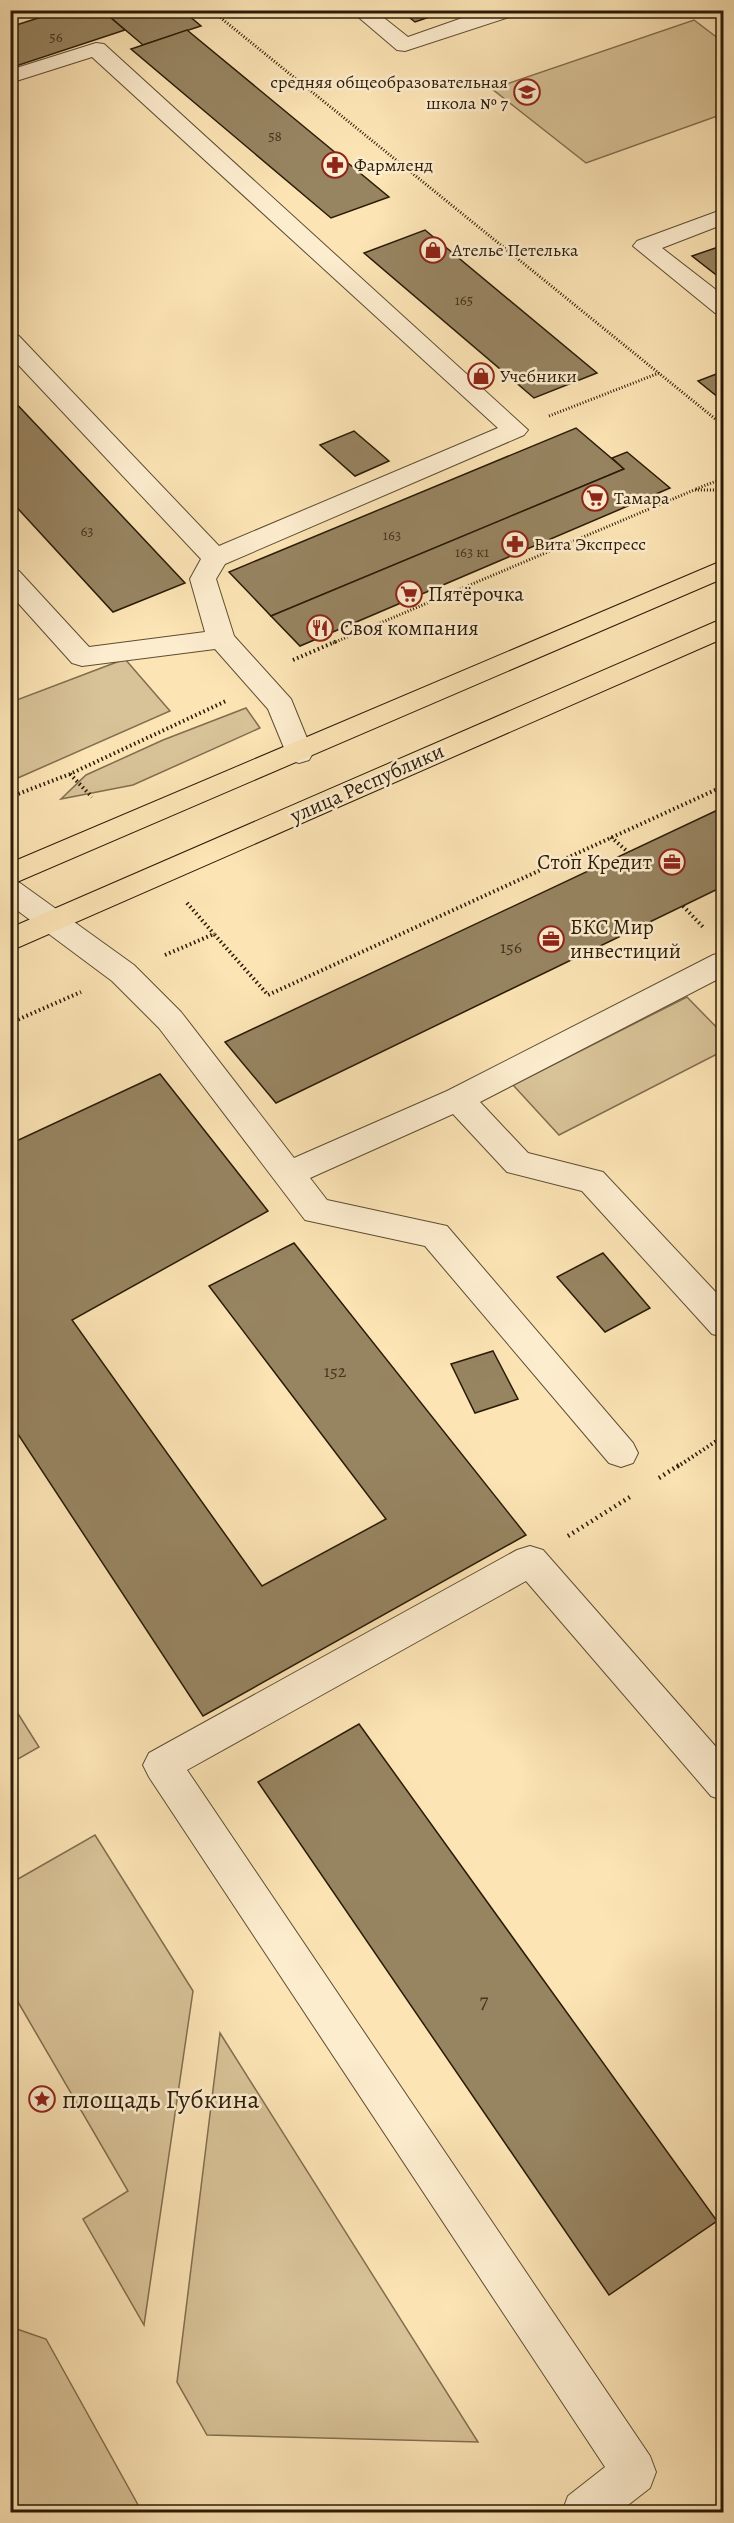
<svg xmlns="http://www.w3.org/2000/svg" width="734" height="2523" font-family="Alegreya,serif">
  <rect width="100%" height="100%" fill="#fce4b5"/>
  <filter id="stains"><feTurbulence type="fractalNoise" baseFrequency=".00333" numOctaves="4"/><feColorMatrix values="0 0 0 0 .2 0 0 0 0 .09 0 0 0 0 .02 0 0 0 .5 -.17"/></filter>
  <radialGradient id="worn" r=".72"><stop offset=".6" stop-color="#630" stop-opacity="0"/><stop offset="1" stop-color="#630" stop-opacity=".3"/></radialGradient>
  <g fill="#d8c297" stroke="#816e4f" stroke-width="1.5">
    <path d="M694,20L723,42V114L586,163L492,89Z"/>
    <path d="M125,659L170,711L11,781L10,694L17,700Z"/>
    <path d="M246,708L260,728L133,785L61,799L86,775L163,740Z"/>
    <path d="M687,997L723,1034V1051L559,1135L513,1085Z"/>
    <path d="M10,1701L39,1747L11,1763H10Z"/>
    <path d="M95,1835L193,1991L144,2325L83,2219L128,2191L11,1990V1883Z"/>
    <path d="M220,2033L478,2442L207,2435L177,2382Z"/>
    <path d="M11,2327L46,2339L142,2512H11Z"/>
  </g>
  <g fill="#978461" stroke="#2a1b07" stroke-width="1.5">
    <path d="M63,10H102L125,30L10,68V27Z"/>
    <path d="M102,10H182L201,26L143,45Z"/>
    <path d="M400,10H450L415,22Z"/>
    <path d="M187,30L389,197L331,218L131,49Z"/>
    <path d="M425,230L597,373L534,398L364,253Z"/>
    <path d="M724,245V281L692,256Z"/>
    <path d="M724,371V402L698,381Z"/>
    <path d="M10,397L61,451L185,583L113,612L10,500Z"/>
    <path d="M576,428L624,469L271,616L229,572Z"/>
    <path d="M354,431L389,461L355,476L320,445Z"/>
    <path d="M627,452L670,488L300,646L271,616L624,469L612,458Z"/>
    <path d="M724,807V886L276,1103L225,1042Z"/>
    <path d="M160,1074L268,1211L72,1320L262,1586L386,1519L209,1286L294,1243L526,1535L203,1716L10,1422V1144Z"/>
    <path d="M603,1253L650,1308L605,1332L557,1277Z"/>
    <path d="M493,1351L518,1399L475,1413L451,1364Z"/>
    <path d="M359,1724L717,2221L609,2295L258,1782Z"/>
  </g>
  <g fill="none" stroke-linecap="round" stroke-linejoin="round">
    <g stroke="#5e4d32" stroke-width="2">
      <g id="minor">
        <path d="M350,10H374L408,37L485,10H517L515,15L405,51L397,50Z"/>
        <path d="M96,43L104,44L528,430L524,435L225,564L216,579L234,636L291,699L313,753L309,760L299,763L289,760L268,709L215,649L82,666L72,663L10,594V569L19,571L89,647L205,632L190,579L201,559L10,356V334L19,336L219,546L498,428L92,57L10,83V70Z"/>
        <path d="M724,209V224L662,248L724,296V315L715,313L633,246L637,241Z"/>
        <path d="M10,880L20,883L134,965L181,1012L294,1158L447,1091L713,955L724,952V976L480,1102L528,1153L603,1172L724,1301V1337L712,1334L582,1191L507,1172L453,1114L310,1178L327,1200L447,1226L633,1443L638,1453L633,1463L621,1467L609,1463L425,1246L305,1220L159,1028L112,981L10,905Z"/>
        <path d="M530,1546L543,1550L724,1756V1801L711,1796L526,1581L187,1770L650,2456L656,2472L650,2488L619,2512H562L568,2496L605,2467L149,1777L143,1765L149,1753L517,1550Z"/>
      </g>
    </g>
    <g stroke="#2a1b07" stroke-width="2">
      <g id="major">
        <path d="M724,560V578L10,885V863Z"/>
        <path d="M724,618V638L10,951V928Z"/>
      </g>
    </g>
    <g stroke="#2a1b07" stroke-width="3" stroke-dasharray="1 2" stroke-linecap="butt">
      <path d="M211,10L724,426"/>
      <path d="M10,13L17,10"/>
      <path d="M549,416L659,373"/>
      <path d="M696,489L724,478"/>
      <path d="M333,643L694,490H724"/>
    </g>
    <g stroke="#2a1b07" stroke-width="4" stroke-dasharray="1.5 3" stroke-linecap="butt">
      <path d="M293,660L337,641"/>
      <path d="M70,774L92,797"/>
      <path d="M10,797L70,774L226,701"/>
      <path d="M611,837L628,852"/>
      <path d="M187,903L214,934"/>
      <path d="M683,906L704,928"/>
      <path d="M165,955L214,934L268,995L724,786"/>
      <path d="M10,1023L81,992"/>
      <path d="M677,1467L724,1436"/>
    </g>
    <g stroke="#2a1b07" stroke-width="4.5" stroke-dasharray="1.5 4" stroke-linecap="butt">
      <path d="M659,1478L679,1465"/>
      <path d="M568,1536L633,1495"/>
    </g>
    <use href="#minor" fill="#fdedcf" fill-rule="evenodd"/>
    <use href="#major" fill="#fce4b5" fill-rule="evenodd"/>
  </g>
  <defs>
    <g id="school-ring" transform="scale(1.35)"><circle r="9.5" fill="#fdedcf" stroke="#8f2418" stroke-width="1.5"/><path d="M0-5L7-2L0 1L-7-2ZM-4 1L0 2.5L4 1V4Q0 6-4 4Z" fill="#8f2418"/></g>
    <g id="pharmacy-ring" transform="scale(1.35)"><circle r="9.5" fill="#fdedcf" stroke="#8f2418" stroke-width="1.5"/><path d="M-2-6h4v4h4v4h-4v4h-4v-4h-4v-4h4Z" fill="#8f2418"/></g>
    <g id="shop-ring" transform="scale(1.35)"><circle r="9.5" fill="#fdedcf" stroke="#8f2418" stroke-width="1.5"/><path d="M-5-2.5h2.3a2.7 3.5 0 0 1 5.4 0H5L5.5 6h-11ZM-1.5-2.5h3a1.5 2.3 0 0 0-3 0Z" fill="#8f2418"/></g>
    <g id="supermarket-ring" transform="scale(1.35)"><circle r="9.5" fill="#fdedcf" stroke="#8f2418" stroke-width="1.5"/><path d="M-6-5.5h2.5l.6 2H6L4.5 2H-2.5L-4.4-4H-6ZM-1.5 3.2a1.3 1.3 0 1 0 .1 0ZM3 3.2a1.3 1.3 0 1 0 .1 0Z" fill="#8f2418"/></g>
    <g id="restaurant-ring" transform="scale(1.35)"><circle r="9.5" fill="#fdedcf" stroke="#8f2418" stroke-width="1.5"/><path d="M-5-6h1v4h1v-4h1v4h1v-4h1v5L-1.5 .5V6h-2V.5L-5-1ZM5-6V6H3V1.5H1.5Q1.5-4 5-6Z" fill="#8f2418"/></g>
    <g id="office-ring" transform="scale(1.35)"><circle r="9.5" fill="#fdedcf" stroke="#8f2418" stroke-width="1.5"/><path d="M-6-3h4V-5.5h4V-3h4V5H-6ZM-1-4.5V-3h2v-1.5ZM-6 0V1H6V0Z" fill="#8f2418"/></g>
    <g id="sight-ring" transform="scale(1.35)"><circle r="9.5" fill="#fdedcf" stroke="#8f2418" stroke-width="1.5"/><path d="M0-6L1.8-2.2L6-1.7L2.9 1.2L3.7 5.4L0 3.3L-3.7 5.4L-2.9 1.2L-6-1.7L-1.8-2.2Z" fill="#8f2418"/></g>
  </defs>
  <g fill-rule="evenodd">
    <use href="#school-ring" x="527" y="92"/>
    <use href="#pharmacy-ring" x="335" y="165"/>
    <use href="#shop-ring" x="433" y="250"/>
    <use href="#shop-ring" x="481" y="376"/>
    <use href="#supermarket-ring" x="595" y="498"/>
    <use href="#pharmacy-ring" x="515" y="544"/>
    <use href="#supermarket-ring" x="409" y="594"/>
    <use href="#restaurant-ring" x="320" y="628"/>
    <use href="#office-ring" x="672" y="862"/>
    <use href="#office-ring" x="551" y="939"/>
    <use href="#sight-ring" x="42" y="2099"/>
  </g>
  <g text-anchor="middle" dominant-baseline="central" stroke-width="5" stroke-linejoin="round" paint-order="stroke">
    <g font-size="15" fill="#45351e">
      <text x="56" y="37">56</text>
      <text x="275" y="136">58</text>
      <text x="464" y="300">165</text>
      <text x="87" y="531">63</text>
      <text x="392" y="535">163</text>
      <text x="472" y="552">163 к1</text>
    </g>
    <g font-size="18" fill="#2a1b07" stroke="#fdedcf" text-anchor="start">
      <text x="508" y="82" text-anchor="end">средняя общеобразовательная<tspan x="508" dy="21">школа № 7</tspan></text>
      <text x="354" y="165">Фармленд</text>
      <text x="452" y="250">Ателье Петелька</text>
      <text x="500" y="376">Учебники</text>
      <text x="614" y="498">Тамара</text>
      <text x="534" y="544">Вита Экспресс</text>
    </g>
    <g font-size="18" fill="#45351e">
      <text x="511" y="947">156</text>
      <text x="335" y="1371">152</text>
    </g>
    <g font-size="21" fill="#2a1b07" stroke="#fdedcf" text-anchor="start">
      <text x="428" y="594">Пятёрочка</text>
      <text x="340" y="628">Своя компания</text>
      <text x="652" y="862" text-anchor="end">Стоп Кредит</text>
      <text x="570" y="927">БКС Мир<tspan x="570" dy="24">инвестиций</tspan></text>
    </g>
    <g font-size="21" fill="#2a1b07" stroke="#fdedcf">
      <text transform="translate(367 783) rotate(-24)">улица Республики</text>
    </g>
    <g font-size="21" fill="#45351e">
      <text x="484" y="2001">7</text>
    </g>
    <g font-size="26" fill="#2a1b07" stroke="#fdedcf" text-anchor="start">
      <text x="62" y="2099">площадь Губкина</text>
    </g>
  </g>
  <rect width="734" height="2523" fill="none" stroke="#fce4b5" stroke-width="36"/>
  <rect x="12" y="12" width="710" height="2499" fill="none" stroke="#2a1b07" stroke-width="3"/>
  <rect x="18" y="18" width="698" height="2487" fill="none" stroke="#2a1b07" stroke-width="1.5"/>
  <rect width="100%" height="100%" filter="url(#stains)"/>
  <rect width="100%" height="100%" fill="url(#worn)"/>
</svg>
